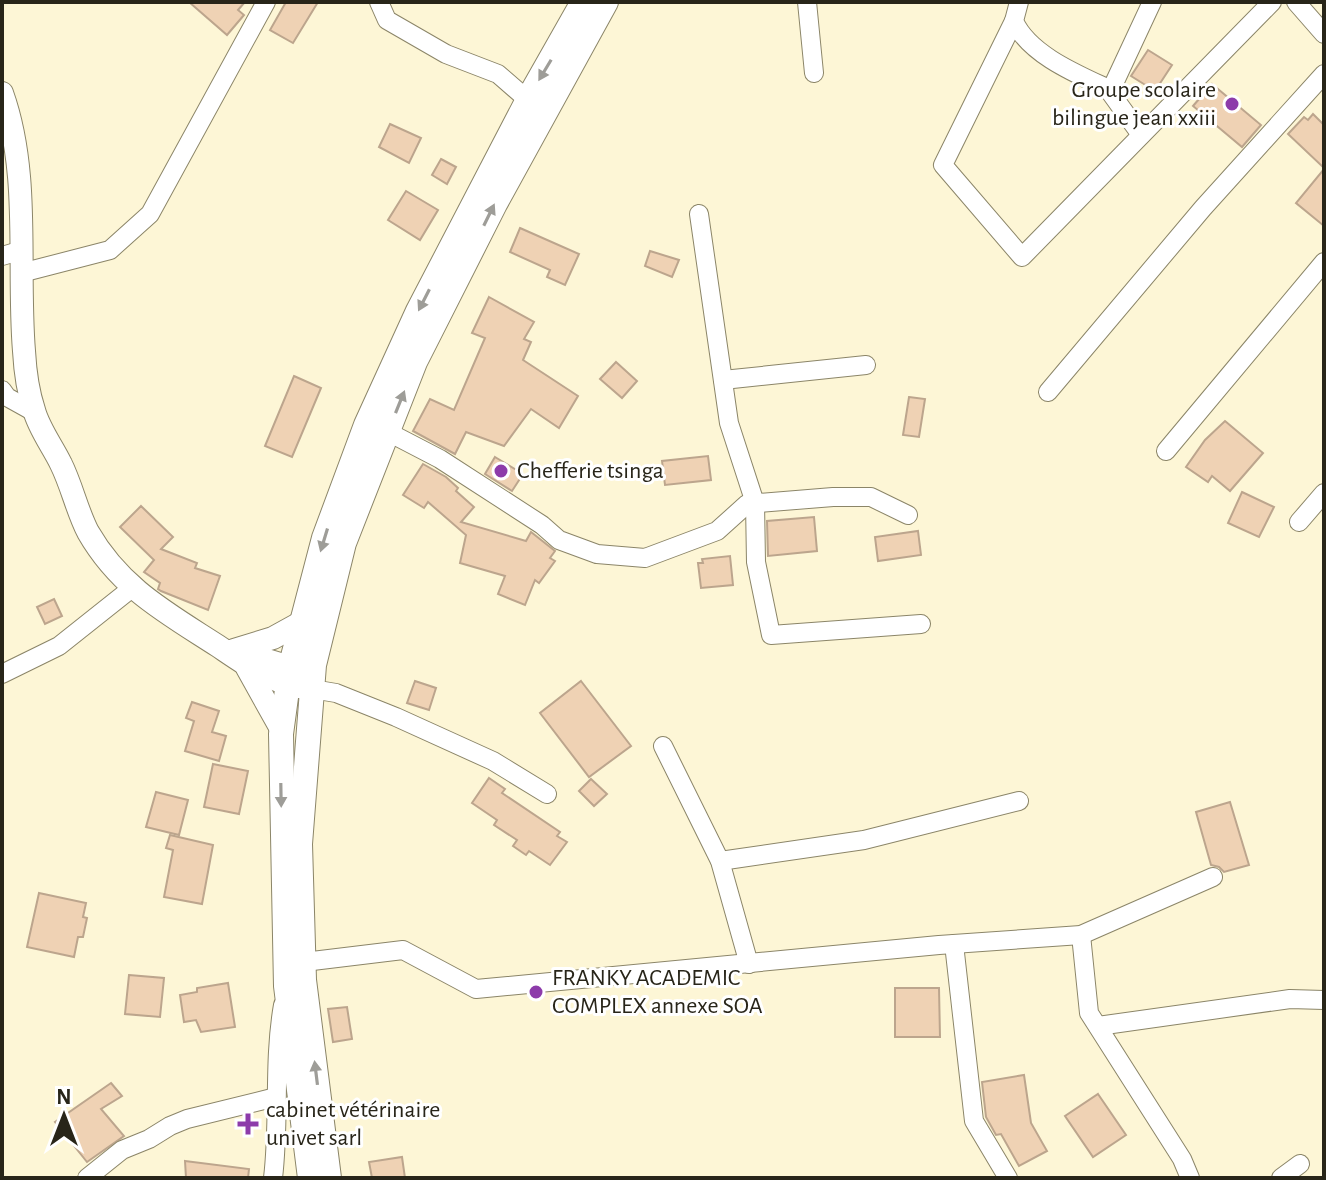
<svg xmlns="http://www.w3.org/2000/svg" width="1326" height="1180" font-family="'Alegreya Sans',sans-serif">
<rect width="100%" height="100%" fill="#fdf6d6"/>
<!-- building -->
<g fill="#efd2b4" stroke="#bca58d" stroke-width="2">
<polygon points="189,2 245,2 238,10 244,15 227,35"/>
<polygon points="286,2 318,2 293,43 270,30"/>
<polygon points="1148,50 1172,65 1155,91 1131,76"/>
<polygon points="1212,84 1261,125 1242,147 1193,106"/>
<polygon points="1313,114 1324,125 1324,168 1288,134 1304,117 1308,120"/>
<polygon points="390,124 421,138 409,163 379,147"/>
<polygon points="441,159 456,167 447,184 432,175"/>
<polygon points="1324,169 1324,226 1296,203"/>
<polygon points="406,191 438,210 420,240 388,220"/>
<polygon points="520,228 579,254 565,285 547,277 550,270 510,252"/>
<polygon points="650,251 679,260 672,277 645,266"/>
<polygon points="489,297 534,322 524,339 531,342 523,360 578,396 559,428 531,409 504,446 466,432 455,454 413,431 430,399 454,410 485,338 472,333"/>
<polygon points="616,362 637,381 622,398 600,379"/>
<polygon points="294,376 321,388 292,457 265,446"/>
<polygon points="909,397 925,399 919,437 903,435"/>
<polygon points="1225,421 1263,453 1230,491 1212,476 1208,482 1186,467 1205,440"/>
<polygon points="708,456 711,480 665,485 662,461"/>
<polygon points="495,457 523,474 512,491 485,474"/>
<polygon points="423,464 446,477 458,488 456,491 474,507 461,522 526,541 531,532 555,551 550,558 555,561 539,583 535,580 525,605 498,594 505,576 460,563 466,535 428,502 424,508 403,495"/>
<polygon points="1242,492 1274,507 1259,537 1228,523"/>
<polygon points="141,506 173,537 161,549 197,563 195,568 220,576 208,610 161,591 158,589 160,583 144,572 154,560 120,527"/>
<polygon points="814,517 817,551 768,556 767,521"/>
<polygon points="918,531 921,555 878,561 875,537"/>
<polygon points="730,556 733,585 701,588 698,563 703,563 702,559"/>
<polygon points="54,599 62,616 45,624 37,607"/>
<polygon points="415,681 436,688 429,710 407,703"/>
<polygon points="581,681 631,746 589,777 540,713"/>
<polygon points="192,702 219,711 212,732 226,736 219,761 185,751 194,721 186,718"/>
<polygon points="213,764 248,771 239,814 204,807"/>
<polygon points="489,778 505,789 502,793 560,832 557,836 567,842 550,865 529,851 526,855 513,846 517,840 494,825 497,820 472,803"/>
<polygon points="591,779 607,794 594,806 579,791"/>
<polygon points="156,792 188,800 179,835 146,827"/>
<polygon points="1230,802 1249,865 1224,872 1219,867 1211,865 1196,812"/>
<polygon points="170,835 213,845 202,904 164,897 173,850 166,848"/>
<polygon points="39,893 86,903 83,917 87,918 83,937 78,937 74,957 27,947"/>
<polygon points="129,975 164,978 160,1017 125,1014"/>
<polygon points="228,983 235,1027 201,1032 196,1020 184,1022 180,995 197,992 197,988"/>
<polygon points="895,988 939,988 940,1037 895,1037"/>
<polygon points="347,1007 352,1039 333,1042 328,1009"/>
<polygon points="1024,1075 1031,1123 1047,1151 1019,1166 1001,1134 996,1135 986,1117 982,1082"/>
<polygon points="111,1083 122,1096 101,1109 124,1136 87,1162 55,1122"/>
<polygon points="1098,1094 1126,1135 1093,1157 1065,1116"/>
<polygon points="402,1157 405,1178 372,1178 369,1162"/>
<polygon points="185,1161 249,1169 248,1178 186,1178"/>
</g>
<g fill="none" stroke-linecap="round" stroke-linejoin="round">
<!-- minor casing -->
<g stroke="#8b8568" stroke-width="20">
<g id="minor">
<polyline points="379,2 387,20 446,54 498,74 528,100"/>
<polyline points="807,2 814,73"/>
<path d="M1019,2L1014,21C1029,55 1079,75 1111,90"/>
<polyline points="1296,2 1324,34"/>
<polyline points="1014,21 943,165 1022,257 1272,2"/>
<polyline points="1141,135 1110,92 1152,2"/>
<polyline points="699,214 729,423 755,503 756,562 771,635 921,624"/>
<polyline points="2,256 19,251"/>
<polyline points="21,273 110,250 150,214 266,2"/>
<polyline points="723,380 866,365"/>
<polyline points="2,390 7,397 34,412"/>
<polyline points="1048,392 1203,208 1324,74"/>
<polyline points="388,432 440,459 542,525 559,540 597,554 645,558 717,531 747,504 833,497 871,497 908,515"/>
<polyline points="1166,451 1324,262"/>
<polyline points="1299,522 1324,493"/>
<polyline points="2,674 59,646 132,588"/>
<polyline points="312,689 336,693 396,717 493,761 547,794"/>
<polyline points="663,746 720,861 749,964"/>
<polyline points="720,861 864,840 1019,801"/>
<polyline points="1081,935 1089,1013 1182,1159 1190,1178"/>
<polyline points="954,944 974,1121 1008,1178"/>
<polyline points="304,962 403,950 476,989 939,945 1081,935 1213,877"/>
<polyline points="1098,1026 1290,999 1324,1000"/>
<polyline points="87,1178 122,1150 149,1139 170,1126 187,1119 276,1097"/>
<path d="M273,1178C280,1120 273,1062 283,1005"/>
<polyline points="1281,1178 1300,1164"/>
</g>
</g>
<!-- tertiary casing -->
<g stroke="#8b8568" stroke-width="24">
<g id="tertiary">
<path d="M2,93C31,174 17,266 24,351C25,369 28,392 34,410C39,429 53,447 61,464C72,486 77,511 88,532C120,588 167,613 218,646C249,667 266,680 304,688"/>
<polyline points="234,650 273,638 302,622"/>
<polyline points="240,652 307,672"/>
<polyline points="247,668 281,729"/>
</g>
</g>
<!-- secondary casing -->
<g stroke="#8b8568" stroke-width="26">
<g id="secondary">
<polyline points="310,1178 286,986 281,734 290,668 324,538 366,425 418,311 532,92 583,2"/>
<polyline points="329,1178 304,980 300,844 314,665 344,543 415,362 495,204 606,2"/>
</g>
</g>
<!-- minor -->
<use href="#minor" stroke="#fff" stroke-width="18"/>
<!-- tertiary -->
<use href="#tertiary" stroke="#fff" stroke-width="22"/>
<!-- secondary -->
<use href="#secondary" stroke="#fff" stroke-width="24"/>
</g>
<!-- one-way arrows -->
<defs><path id="oneway-solid" d="M-6-.8H1V-3.2L6.5 0L1 3.2V.8H-6Z" transform="scale(2)"/></defs>
<g fill="#9e9d98">
<use href="#oneway-solid" transform="translate(545 70) rotate(121)"/>
<use href="#oneway-solid" transform="translate(489 215) rotate(-64)"/>
<use href="#oneway-solid" transform="translate(424 300) rotate(117)"/>
<use href="#oneway-solid" transform="translate(400 402) rotate(-68)"/>
<use href="#oneway-solid" transform="translate(324 540) rotate(107)"/>
<use href="#oneway-solid" transform="translate(281 795) rotate(89)"/>
<use href="#oneway-solid" transform="translate(316 1073) rotate(-97)"/>
</g>
<!-- markers -->
<g fill="#8d3baa" stroke="#fff" stroke-width="3">
<circle cx="1232" cy="104" r="8"/>
<circle cx="501" cy="471" r="8"/>
<circle cx="536" cy="992" r="8"/>
<path d="M244 1112h8v8h8v8h-8v8h-8v-8h-8v-8h8z"/>
</g>
<g text-anchor="middle" dominant-baseline="central" stroke-width="6" stroke-linejoin="round" paint-order="stroke">
<!-- poi labels -->
<g font-size="24" fill="#282519" stroke="#fff" text-anchor="start">
<text x="1216" y="90" text-anchor="end">Groupe scolaire<tspan x="1216" dy="28">bilingue jean xxiii</tspan></text>
<text x="517" y="471">Chefferie tsinga</text>
<text x="552" y="978">FRANKY ACADEMIC<tspan x="552" dy="28">COMPLEX annexe SOA</tspan></text>
<text x="266" y="1110">cabinet vétérinaire<tspan x="266" dy="28">univet sarl</tspan></text>
</g>
</g>
<!-- border -->
<rect width="1326" height="1180" fill="none" stroke="#282519" stroke-width="8"/>
<!-- north arrow -->
<g transform="translate(64 1116)" stroke="#ffffff" stroke-width="6" paint-order="stroke">
<path d="M0-6L14 30L0 20L-14 30Z" fill="#282519"/>
<text y="-12" font-size="22" font-weight="bold" text-anchor="middle" fill="#282519">N</text>
</g>
</svg>
